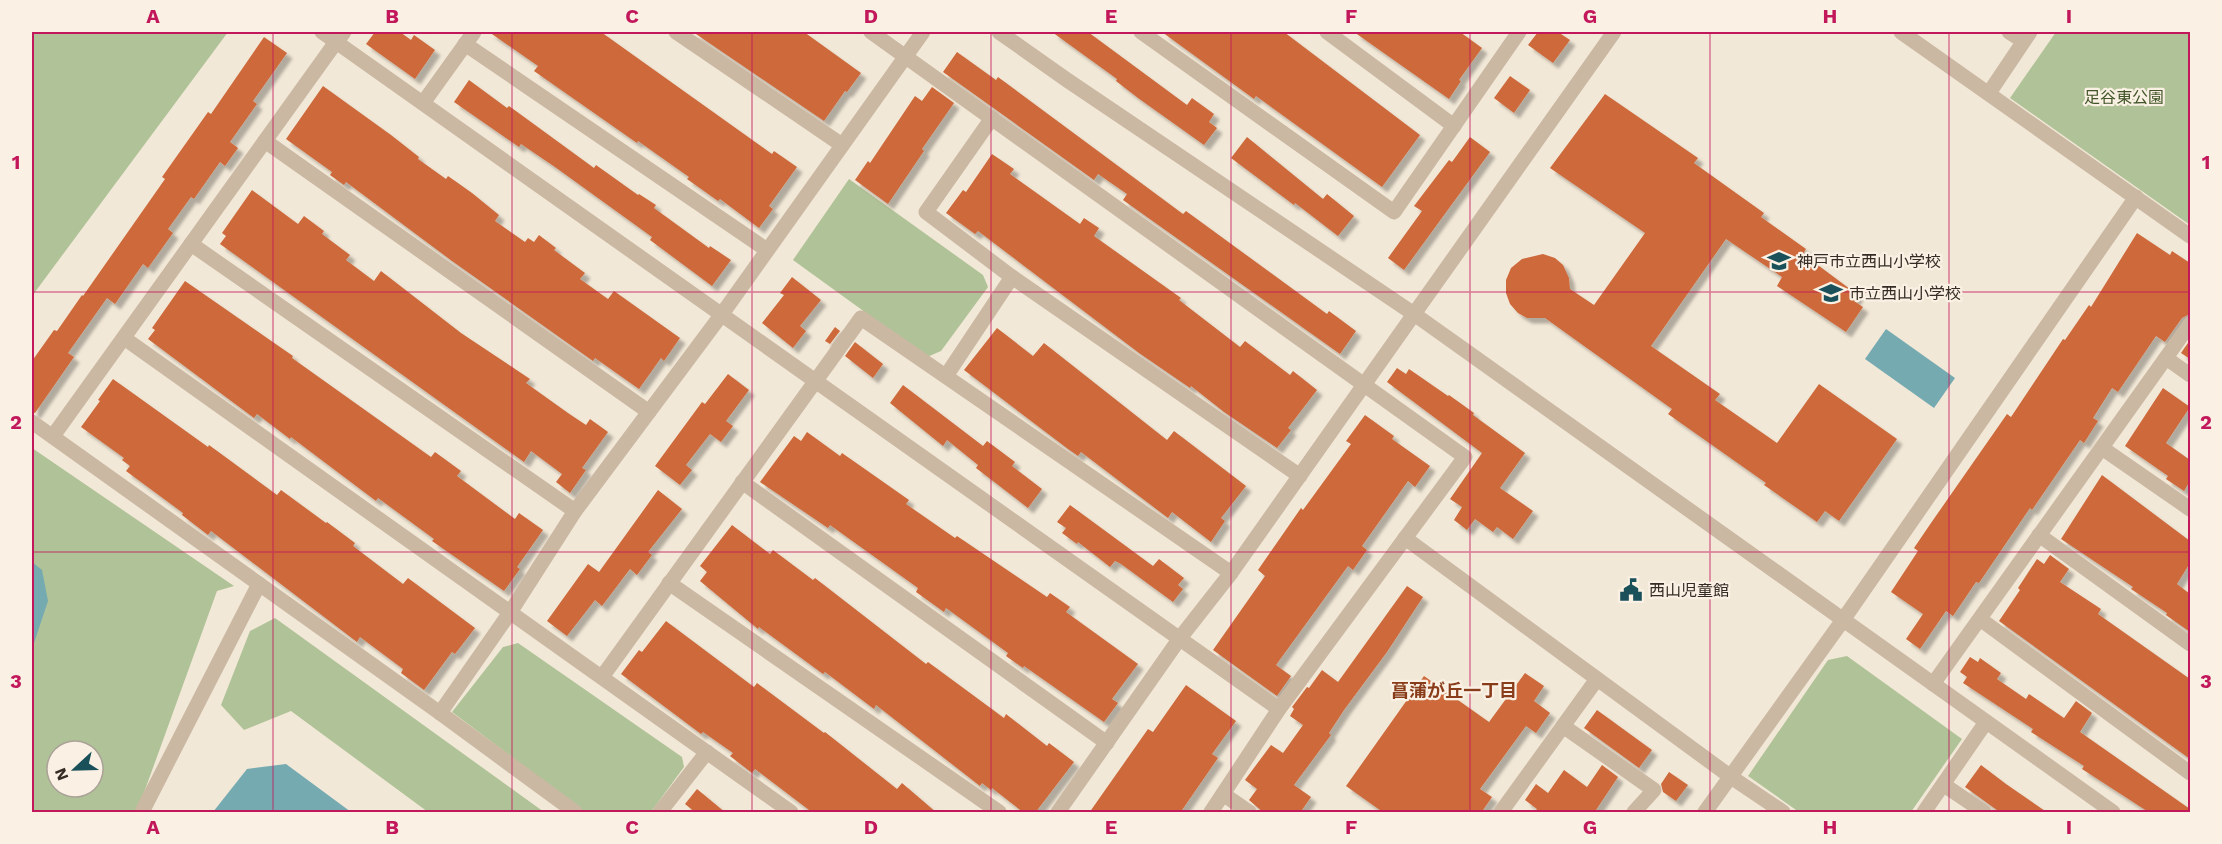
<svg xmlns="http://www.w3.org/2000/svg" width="2222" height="844" font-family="'Work Sans','Noto Sans JP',sans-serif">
<defs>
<filter id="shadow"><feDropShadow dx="5.5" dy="5.5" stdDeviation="1.5" flood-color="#0004"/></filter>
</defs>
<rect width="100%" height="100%" fill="#f2e8d7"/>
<!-- green -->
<g fill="#b0c297" fill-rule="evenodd">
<polygon points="32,32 228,32 32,296"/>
<polygon points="2056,32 2190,32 2190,225 2010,98"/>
<polygon points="849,179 983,275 988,287 941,351 927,357 793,260"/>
<path d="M32,448L234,586L217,591L137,812H32ZM57,751H93V787H57Z"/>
<polygon points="275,618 544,812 428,812 291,711 244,730 221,705 250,631"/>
<polygon points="518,643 682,757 684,767 651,812 585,812 452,712 503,647"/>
<polygon points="1847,656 1962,739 1911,812 1799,812 1748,776 1828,660"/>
</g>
<!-- water -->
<g fill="#75aab1">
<polygon points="1886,329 1955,378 1934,408 1865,359"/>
<polygon points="32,562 42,570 48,601 32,649"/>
<polygon points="286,764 351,812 213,812 247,769"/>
</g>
<!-- building -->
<g fill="#cd693b" filter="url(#shadow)">
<polygon points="375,32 400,32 411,40 414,35 435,50 415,79 366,44"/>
<polygon points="489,32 601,32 772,154 774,151 797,167 769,206 773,209 759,228 720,199 718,201 687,179 689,177 638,141 637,143 534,71 538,66"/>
<polygon points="693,32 804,32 861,73 847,92 845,91 824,121"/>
<polygon points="1052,32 1088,32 1187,105 1192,98 1214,114 1209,122 1217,128 1204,145 1138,98 1116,81 1117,79"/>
<polygon points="1162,32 1284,32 1420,135 1382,187 1256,96 1254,99"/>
<polygon points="1354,32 1460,32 1482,48 1459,80 1461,81 1449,99"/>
<polygon points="1538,32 1558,32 1570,40 1553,63 1528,45"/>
<polygon points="264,37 287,53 253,101 257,104 230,142 238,148 225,166 220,162 194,199 191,197 168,229 173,233 148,268 143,264 115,304 107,298 68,353 74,357 35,413 32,412 32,361 54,330 57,331 82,295 83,296 165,179 162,177 208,112 211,114"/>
<polygon points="957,52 996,80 998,77 1183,214 1186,211 1327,314 1329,311 1356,331 1340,354 1123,200 1127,194 1098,174 1094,180 943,72"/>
<polygon points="1510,76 1530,90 1514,113 1494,98"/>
<polygon points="469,80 507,108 509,106 594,168 596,165 638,195 639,194 656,205 654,208 709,248 710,246 731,260 712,286 650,240 652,237 555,167 521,144 519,147 454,102"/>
<polygon points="323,86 391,135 419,157 418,159 446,179 448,176 472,193 499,215 495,221 525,242 528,238 534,242 539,235 556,248 554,250 585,273 580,279 608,299 614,291 680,338 664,361 661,358 639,389 595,358 593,361 452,261 346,182 344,185 330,175 332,172 286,139"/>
<polygon points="932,87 954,103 922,149 924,151 888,204 855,180 868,161 870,163 915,96 922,101"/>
<polygon points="1605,94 1698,158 1694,163 1764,213 1761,217 1806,249 1803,254 1858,295 1854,301 1863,307 1846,332 1777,286 1782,277 1726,239 1651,346 1720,394 1715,400 1777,443 1819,384 1897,439 1839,521 1825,511 1817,522 1764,485 1766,483 1668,414 1672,409 1545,318 1527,318 1518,313 1510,304 1506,293 1506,280 1511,268 1522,259 1543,254 1555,258 1563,265 1569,278 1570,289 1594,305 1645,233 1550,168"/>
<polygon points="1247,137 1323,199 1327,194 1354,216 1338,236 1295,203 1294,205 1231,158"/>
<polygon points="1470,137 1490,152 1404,270 1388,258 1422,211 1414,206 1449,160 1452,162"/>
<polygon points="992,154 1014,169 1010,174 1080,224 1084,218 1099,228 1094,236 1181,298 1179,300 1240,347 1245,341 1290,375 1293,371 1317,390 1288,428 1291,430 1277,448 1224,412 1191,386 1190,388 1139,353 978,231 975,234 946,213 963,190 966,192"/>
<polygon points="252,190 298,224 304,216 324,231 322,234 350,255 346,260 374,281 381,271 461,333 530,379 526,383 568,413 586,425 590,419 608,432 582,468 586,470 570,493 556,482 562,474 531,451 524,462 220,244 226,236 222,233"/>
<polygon points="2137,233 2170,255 2172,251 2190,263 2190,314 2182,318 2165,342 2156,336 2118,392 2112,388 2093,418 2098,421 2084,443 2080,440 2032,510 2030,508 1979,583 1976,582 1953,616 1946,611 1920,649 1906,639 1923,614 1891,592 1918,551 1914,548 1931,523 2007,414 2011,417 2063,339 2065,340 2089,305 2091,307"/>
<polygon points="792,277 821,300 800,326 806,331 793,348 762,323 784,295 780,293"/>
<polygon points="185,281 267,338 293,356 292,358 431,457 435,452 461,471 457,476 515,519 519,513 543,530 517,567 520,569 504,591 432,541 434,539 378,498 376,501 291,437 290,439 257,414 254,418 148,339 155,330 152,328"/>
<polygon points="835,327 840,331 830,344 825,341"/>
<polygon points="997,328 1033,356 1044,343 1167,440 1174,431 1246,486 1221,518 1225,521 1211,542 1172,512 1168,518 1081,452 1078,456 1068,449 964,370"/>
<polygon points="2190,340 2190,359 2181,353"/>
<polygon points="855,342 883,364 873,378 845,356"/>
<polygon points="1397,368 1406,374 1409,369 1448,396 1449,395 1474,413 1473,415 1525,453 1500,488 1533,511 1513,539 1497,527 1493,532 1475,519 1467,530 1454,520 1462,507 1450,499 1482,453 1387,382"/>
<polygon points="728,374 749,390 726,421 733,426 721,442 710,434 686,465 692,470 680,485 655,466 702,402 705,404"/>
<polygon points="113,379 208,447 209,445 277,495 281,490 326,523 327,522 355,543 353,546 403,584 408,578 475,628 455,654 452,652 424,690 401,673 403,669 360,637 357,642 211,531 208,535 182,515 183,513 126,471 130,466 122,460 124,458 81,427 100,401 98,400"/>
<polygon points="903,385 983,446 987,441 1015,462 1012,466 1042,489 1028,508 976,468 978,465 947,440 943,446 890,403"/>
<polygon points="2163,388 2190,407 2166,443 2190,460 2190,481 2184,491 2166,479 2168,476 2125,446"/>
<polygon points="1365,415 1394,436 1392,439 1430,466 1415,487 1408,481 1362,546 1367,550 1353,570 1348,566 1276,665 1291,676 1277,696 1213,650 1265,576 1258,570 1301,508 1303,510 1351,444 1346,441"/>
<polygon points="807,432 840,456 842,453 909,500 906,504 955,538 957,536 1047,597 1050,593 1070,607 1066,612 1138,664 1112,699 1118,703 1104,722 1024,666 1023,668 1006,656 1008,653 946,608 944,612 916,592 918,588 830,525 828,528 760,482 794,436 801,441"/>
<polygon points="2102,475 2190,541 2190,563 2177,584 2190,594 2190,632 2166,615 2167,613 2131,589 2133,587 2061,539"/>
<polygon points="658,490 682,509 648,552 652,555 637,575 630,569 602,606 595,600 567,636 547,621 588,564 599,572"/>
<polygon points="1070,505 1153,566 1159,559 1184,578 1178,585 1183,589 1173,602 1121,564 1115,561 1110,567 1078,542 1077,544 1062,533 1066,528 1057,522"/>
<polygon points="732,525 770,554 773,550 813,580 815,578 926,664 928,662 1004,718 1006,714 1047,746 1049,743 1074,762 1035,813 1024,813 992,788 991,790 982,783 980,786 876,705 874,709 825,672 823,674 759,627 758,629 700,581 707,572 700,566"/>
<polygon points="2050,555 2069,569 2060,582 2101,609 2098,614 2190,679 2190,759 1999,621 2020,590 2018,588 2037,559 2044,564"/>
<polygon points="1407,586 1423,597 1387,652 1344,710 1329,733 1331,735 1294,785 1311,797 1300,813 1264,813 1249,800 1257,789 1245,780 1271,745 1283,753 1303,725 1290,716 1294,709 1292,707 1307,687 1309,688 1322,670 1338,682"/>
<polygon points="666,621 754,687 757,683 824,733 825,732 897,789 902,783 937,813 813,813 755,769 752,773 730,756 733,753 703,732 701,734 621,674 639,650 642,652"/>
<polygon points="1970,657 1978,662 1980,658 2001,673 1997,679 2026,699 2029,694 2064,718 2076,701 2092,713 2080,732 2190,809 2190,813 2150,813 2082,769 2084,766 2031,732 2033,729 1963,683 1967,677 1960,672"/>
<polygon points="1525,673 1544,686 1534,701 1550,713 1536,733 1526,726 1480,789 1492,797 1481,813 1384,813 1346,786 1424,676 1489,722"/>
<polygon points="1186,685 1236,721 1212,754 1218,758 1180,813 1089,813 1148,729 1153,732"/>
<polygon points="1597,710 1652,750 1639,768 1584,728"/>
<polygon points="1602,765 1618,777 1594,813 1534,813 1537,809 1525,800 1536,784 1548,793 1564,770 1587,787"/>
<polygon points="1981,765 2006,784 2048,813 2001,813 1965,787"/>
<polygon points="1669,772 1688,785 1676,801 1663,792 1661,784"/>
<polygon points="697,789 726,813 696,813 685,804"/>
</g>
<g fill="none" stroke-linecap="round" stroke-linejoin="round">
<!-- minor -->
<g stroke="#cbb8a3" stroke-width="15">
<polyline points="322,32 1279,709"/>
<polyline points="676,32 842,145"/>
<polyline points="871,32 1465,457 1279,709 1211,812"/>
<polyline points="1141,32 1394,212 1519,32"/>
<polyline points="1327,32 1454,126"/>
<polyline points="1901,32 2190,236"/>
<polyline points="2009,32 2023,41"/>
<polyline points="465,44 767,250"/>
<polyline points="1989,93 2030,32"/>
<polyline points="423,103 474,32"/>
<polyline points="992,118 926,212 1012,277 1300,476"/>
<polyline points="265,141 649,412"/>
<polyline points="191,244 575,511"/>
<polyline points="124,338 791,812"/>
<polyline points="2166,358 2190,375"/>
<polyline points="946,376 1012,277"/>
<polyline points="32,422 440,713 575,812"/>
<polyline points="53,436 336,42"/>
<polyline points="2102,448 2190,509"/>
<polyline points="742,482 1107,743"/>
<polyline points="2039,535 2190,644"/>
<polyline points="1405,538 1731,777 1783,812"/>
<polyline points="669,583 999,812"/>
<polyline points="1980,619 2190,773"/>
<polyline points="602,677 861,318 1231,573"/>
<polyline points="1933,684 2190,324"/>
<polyline points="440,713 511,611 575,511 722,314 923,32"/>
<polyline points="1563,726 1654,790 1634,812"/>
<polyline points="1944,785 1984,812"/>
<polyline points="1223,794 1249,812"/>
<polyline points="142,812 259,584"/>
<polyline points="660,812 707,752"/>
<polyline points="1058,812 1180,638 1231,573 1414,314"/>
<polyline points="1501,812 1597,679"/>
<polyline points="1705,812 1843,620 2136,197"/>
<polyline points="1924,812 1986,722"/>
</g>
<!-- tertiary -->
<g stroke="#cbb8a3" stroke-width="15">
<polyline points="999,32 1067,80 1414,314 2113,812"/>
<polyline points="336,42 344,32"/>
<polyline points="1414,314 1614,32"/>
</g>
</g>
<!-- grid -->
<path fill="none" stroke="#c2185b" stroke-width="1.5" stroke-opacity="0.55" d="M273,32V812M512,32V812M752,32V812M991,32V812M1231,32V812M1470,32V812M1710,32V812M1949,32V812M32,292H2190M32,552H2190"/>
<!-- icons -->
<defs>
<g id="school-bare" transform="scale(1.8)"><path d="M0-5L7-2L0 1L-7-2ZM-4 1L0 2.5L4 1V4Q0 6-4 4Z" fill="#195059" stroke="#faf1e4" stroke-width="2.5" paint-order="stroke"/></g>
<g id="civic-bare" transform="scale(1.8)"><path d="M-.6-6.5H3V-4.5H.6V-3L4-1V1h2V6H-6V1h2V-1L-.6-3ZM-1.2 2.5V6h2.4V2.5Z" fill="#195059" stroke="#faf1e4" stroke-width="2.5" paint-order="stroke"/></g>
</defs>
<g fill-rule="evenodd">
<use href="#school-bare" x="1779" y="261"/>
<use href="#school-bare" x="1831" y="293"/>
<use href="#civic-bare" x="1631" y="590"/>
</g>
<g text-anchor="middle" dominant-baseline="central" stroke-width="4.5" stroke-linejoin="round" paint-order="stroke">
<!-- park labels -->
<g font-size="16" fill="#415528" stroke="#faf1e4">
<text x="2124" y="97">足谷東公園</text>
</g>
<!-- poi labels -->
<g font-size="16" fill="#352c25" stroke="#faf1e4" text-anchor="start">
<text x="1797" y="261">神戸市立西山小学校</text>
<text x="1849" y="293">市立西山小学校</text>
<text x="1649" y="590">西山児童館</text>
</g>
<!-- neighbourhood labels -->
<g font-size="18" font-weight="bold" fill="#893c1a" stroke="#faf1e4">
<text x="1454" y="690">菖蒲が丘一丁目</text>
</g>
</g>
<!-- border -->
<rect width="2222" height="844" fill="none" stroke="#faf1e4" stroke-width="66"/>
<!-- north arrow -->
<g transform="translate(75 769) rotate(248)"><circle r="28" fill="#faf1e4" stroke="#aba298" stroke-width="1.5"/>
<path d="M0-4.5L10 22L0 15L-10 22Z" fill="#195059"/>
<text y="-9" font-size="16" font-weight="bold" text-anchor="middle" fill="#352c25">N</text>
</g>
<rect x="33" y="33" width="2156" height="778" fill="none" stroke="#c2185b" stroke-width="2"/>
<g font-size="20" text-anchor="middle" font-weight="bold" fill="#c2185b">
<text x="153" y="23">A</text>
<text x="392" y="23">B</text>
<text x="632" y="23">C</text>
<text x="871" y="23">D</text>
<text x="1111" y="23">E</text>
<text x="1351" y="23">F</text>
<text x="1590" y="23">G</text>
<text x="1830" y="23">H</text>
<text x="2069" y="23">I</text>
<text x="16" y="169">1</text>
<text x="2206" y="169">1</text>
<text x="16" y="429">2</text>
<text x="2206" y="429">2</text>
<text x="16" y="688">3</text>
<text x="2206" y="688">3</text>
<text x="153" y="834">A</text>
<text x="392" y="834">B</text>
<text x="632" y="834">C</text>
<text x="871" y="834">D</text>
<text x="1111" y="834">E</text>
<text x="1351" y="834">F</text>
<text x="1590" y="834">G</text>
<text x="1830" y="834">H</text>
<text x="2069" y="834">I</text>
</g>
</svg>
